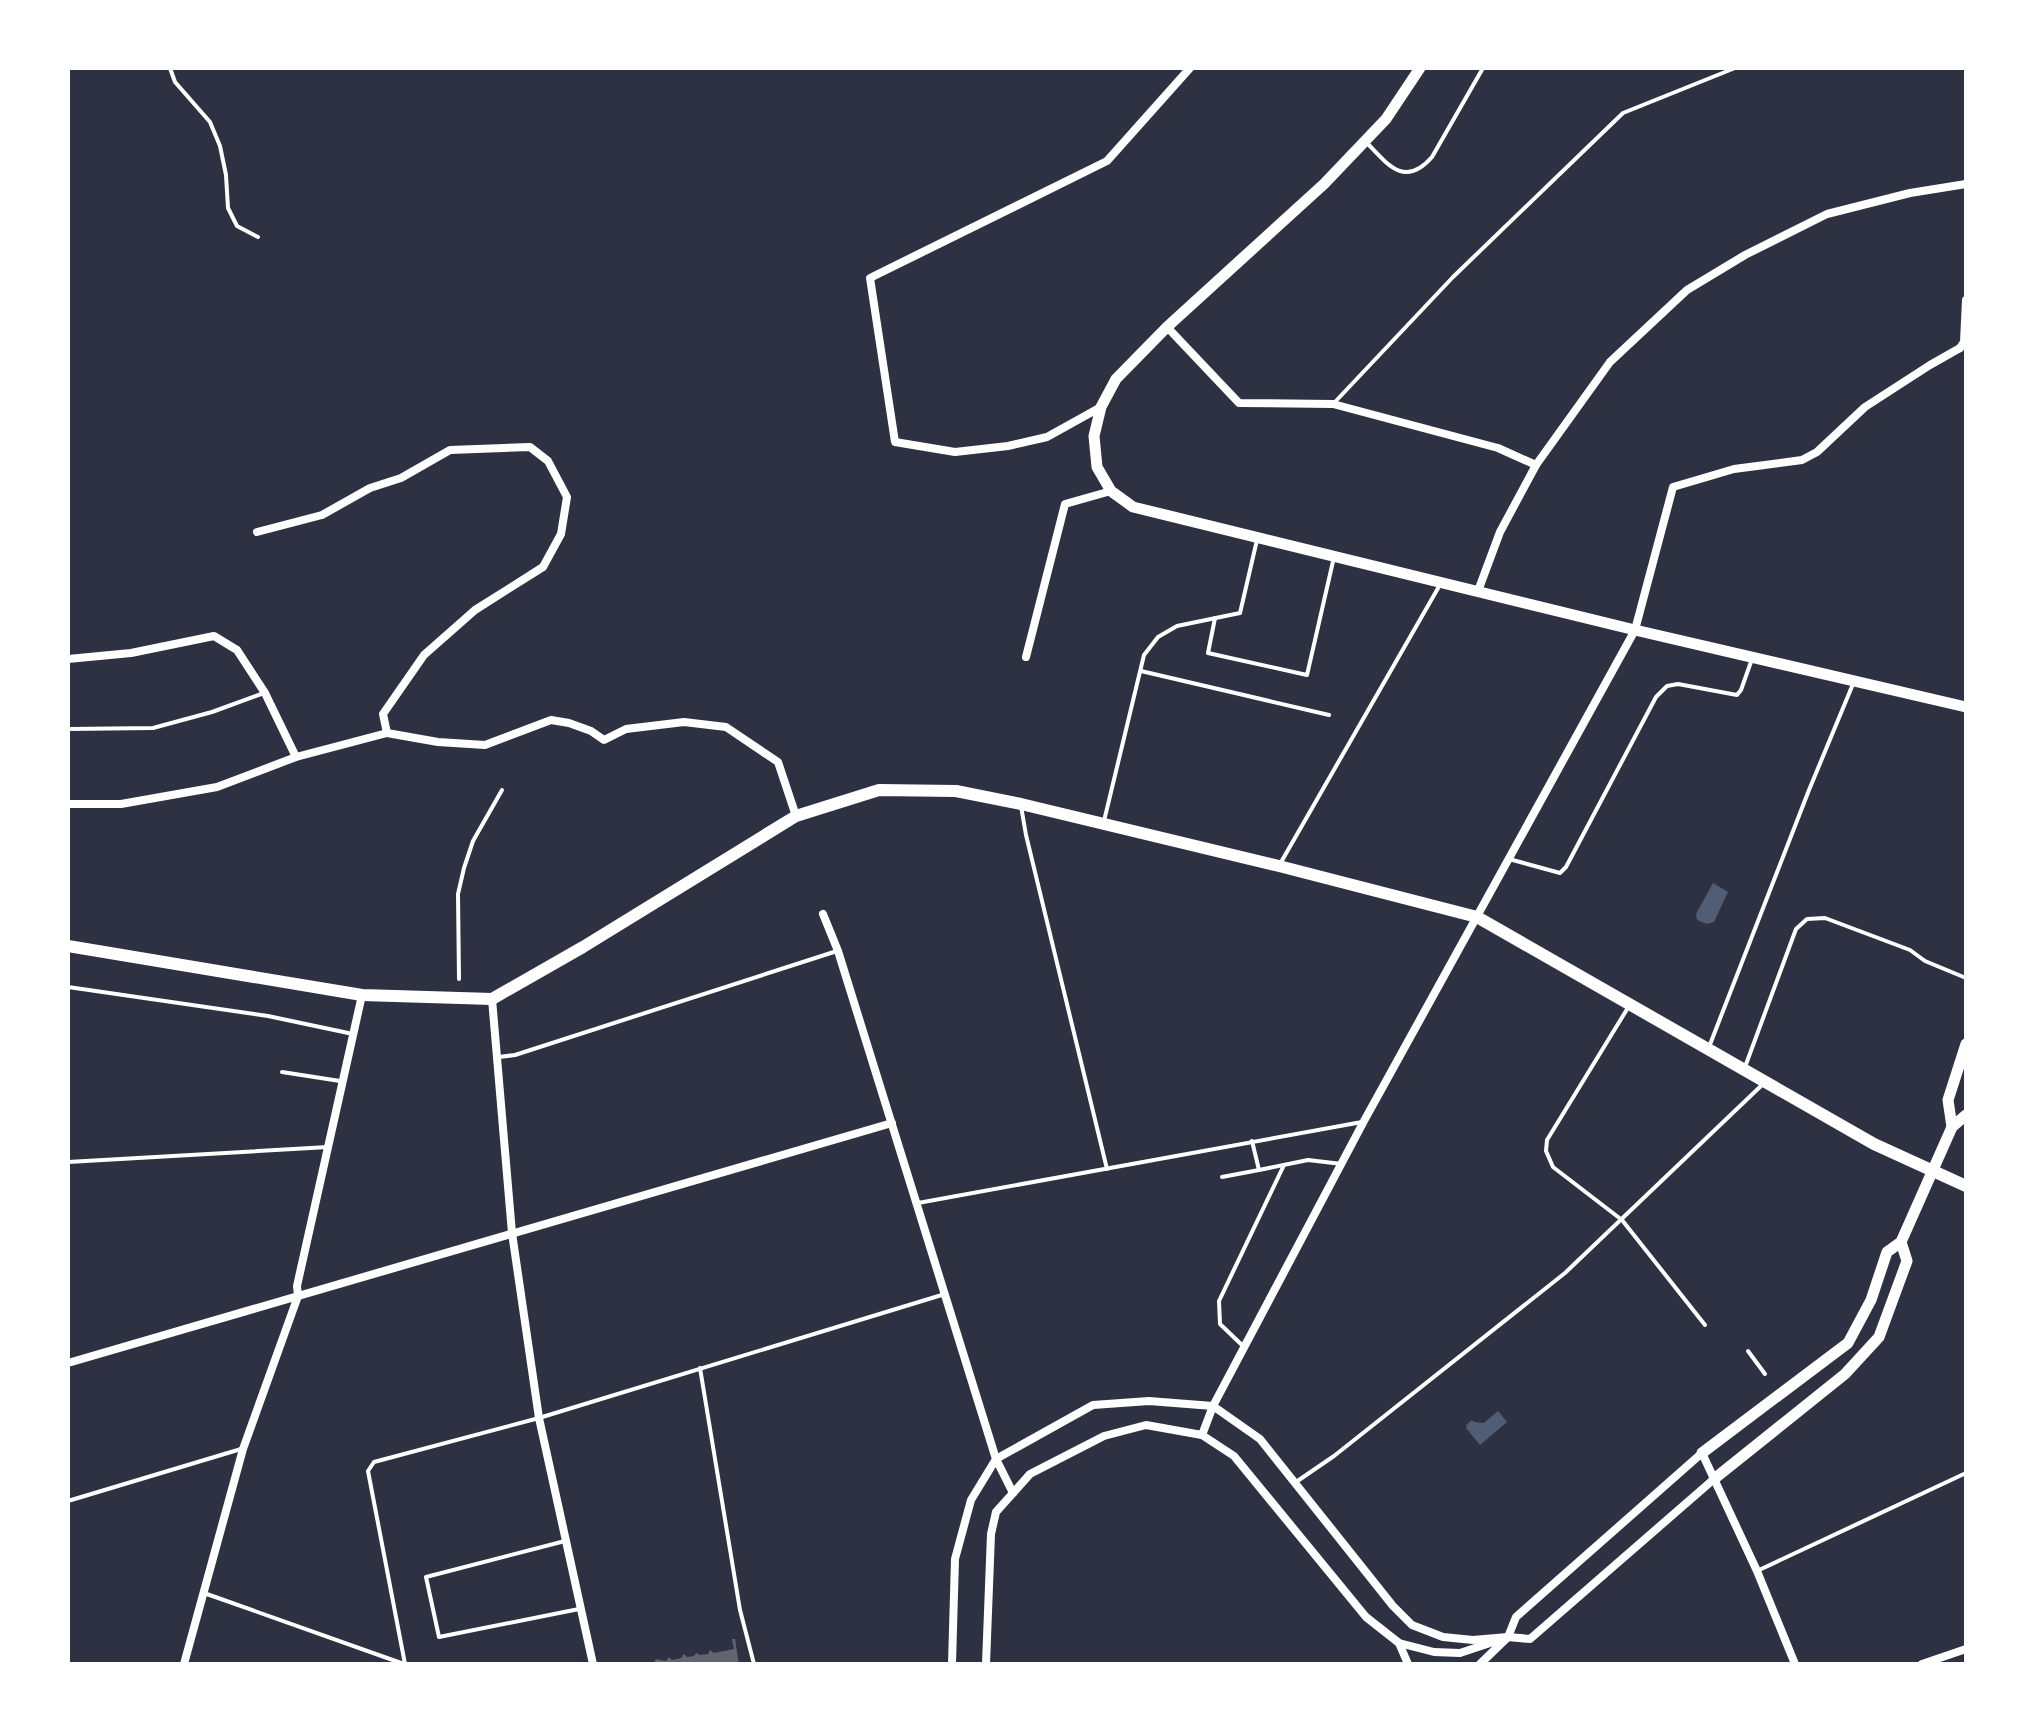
<svg xmlns="http://www.w3.org/2000/svg" width="2034" height="1732" font-family="Georgia,serif">
<rect width="100%" height="100%" fill="#2d3142"/>
<!-- water -->
<g fill="#4f5d75">
<polygon points="1713,883 1728,892 1714,922 1707,924 1697,920 1696,914"/>
<polygon points="1498,1411 1507,1422 1480,1445 1466,1428 1467,1426 1466,1425 1472,1420 1474,1422 1484,1423"/>
</g>
<!-- building -->
<polygon fill="#626471" points="732,1639 735,1639 739,1664 653,1664 656,1659 666,1661 669,1657 672,1660 681,1658 684,1654 687,1657 694,1656 696,1653 700,1655 708,1654 710,1650 714,1653 734,1649"/>
<g fill="none" stroke-linecap="round" stroke-linejoin="round">
<!-- path -->
<g stroke="#fff" stroke-width="4">
<polyline points="459,979 458,894 464,868 473,841 502,790"/>
<polyline points="1748,1351 1765,1374"/>
</g>
<!-- service -->
<g stroke="#fff" stroke-width="4">
<polyline points="170,68 175,82 210,122 220,146 226,175 228,208 237,226 258,237"/>
<path d="M1367,143C1388,165 1405,188 1432,157L1483,68"/>
<polyline points="1334,403 1453,277 1623,113 1735,68"/>
<polyline points="1215,618 1208,653 1307,675 1334,557"/>
<polyline points="1141,671 1329,715"/>
<polyline points="68,729 153,728 212,712 264,693"/>
<polyline points="1021,806 1026,835 1107,1169"/>
<polyline points="1104,821 1144,655 1158,637 1177,626 1240,613 1257,540"/>
<polyline points="1509,859 1560,873 1566,867 1656,697 1667,686 1678,684 1737,695 1741,690 1752,659"/>
<polyline points="1280,864 1441,583"/>
<polyline points="68,987 268,1016 353,1034"/>
<polyline points="1629,1006 1547,1140 1546,1151 1553,1167 1622,1220 1705,1325"/>
<polyline points="1709,1047 1809,790 1853,684"/>
<polyline points="499,1057 515,1055 837,951"/>
<polyline points="1745,1067 1796,929 1807,919 1825,918 1910,950 1925,961 1966,978"/>
<polyline points="282,1072 340,1081"/>
<polyline points="1252,1141 1259,1170 1308,1160 1342,1164"/>
<polyline points="68,1162 328,1147"/>
<polyline points="1222,1177 1259,1170"/>
<polyline points="918,1203 1362,1122"/>
<polyline points="1243,1346 1220,1324 1219,1301 1284,1165"/>
<polyline points="700,1368 740,1610 754,1664"/>
<polyline points="1296,1482 1334,1456 1565,1273 1762,1085"/>
<polyline points="68,1501 241,1449"/>
<polyline points="565,1541 426,1577 439,1637 579,1609"/>
<polyline points="1757,1571 1966,1473"/>
<polyline points="204,1593 404,1664"/>
<polyline points="405,1664 368,1471 374,1462 539,1418 945,1294"/>
</g>
<!-- minor -->
<g stroke="#fff" stroke-width="8">
<polyline points="1167,327 1239,403 1333,404 1498,448 1536,465"/>
<polyline points="1960,348 1964,342 1966,300"/>
<polyline points="1101,407 1047,437 1008,446 955,452 895,442 870,278 1107,161 1190,68"/>
<polyline points="257,532 322,515 370,488 401,478 450,450 530,447 548,461 567,497 561,534 543,567 475,610 424,655 383,714 387,733 438,742 485,745 551,720 569,723 591,731 604,740 626,729 684,722 726,727 778,762 796,816"/>
<polyline points="1478,591 1500,532 1536,465 1610,362 1687,290 1745,255 1827,214 1910,193 1966,184"/>
<polyline points="1026,657 1065,504 1111,491"/>
<polyline points="68,659 131,653 214,636 237,650 265,693 296,757 217,787 121,804 68,804"/>
<polyline points="296,757 387,733"/>
<polyline points="823,914 838,951 996,1459 1013,1493"/>
<polyline points="492,999 512,1233 539,1418 593,1664"/>
<polyline points="68,1363 892,1123"/>
<polyline points="1202,1435 1213,1406 1364,1121 1635,630 1673,487 1734,469 1802,460 1817,452 1865,407 1930,365 1960,348"/>
<polyline points="1399,1643 1408,1664"/>
<polyline points="184,1664 243,1449 298,1296 297,1286 362,995"/>
<polyline points="952,1664 955,1559 971,1500 996,1459 1093,1405 1149,1401 1213,1406 1260,1439 1393,1606 1412,1625 1443,1637 1473,1640 1508,1637 1530,1639 1714,1479"/>
<polyline points="986,1664 991,1534 996,1512 1030,1474 1104,1436 1146,1425 1202,1435 1234,1456 1366,1617 1399,1643 1434,1652 1460,1653 1496,1641"/>
<polyline points="1480,1664 1508,1637 1516,1617 1702,1453 1757,1571 1795,1664"/>
<polyline points="1922,1664 1966,1649"/>
</g>
<!-- tertiary -->
<g stroke="#fff" stroke-width="11">
<polyline points="1420,68 1386,119 1324,184 1167,327 1116,379 1101,407 1094,436 1097,467 1111,491 1133,507 1635,630 1966,707"/>
<polyline points="1952,1127 1948,1100 1966,1044"/>
<polyline points="1702,1453 1848,1343 1871,1300 1887,1252 1901,1242 1952,1127 1966,1115"/>
<polyline points="1714,1479 1845,1374 1879,1337 1907,1261 1901,1242"/>
</g>
<!-- secondary -->
<polyline stroke="#fff" stroke-width="12" points="68,946 362,995 492,999 583,947 796,816 879,790 956,791 1021,804 1279,866 1477,917 1874,1144 1966,1186"/>
</g>
<!-- border -->
<rect width="2034" height="1732" fill="none" stroke="#ffffff" stroke-width="140"/>
</svg>
